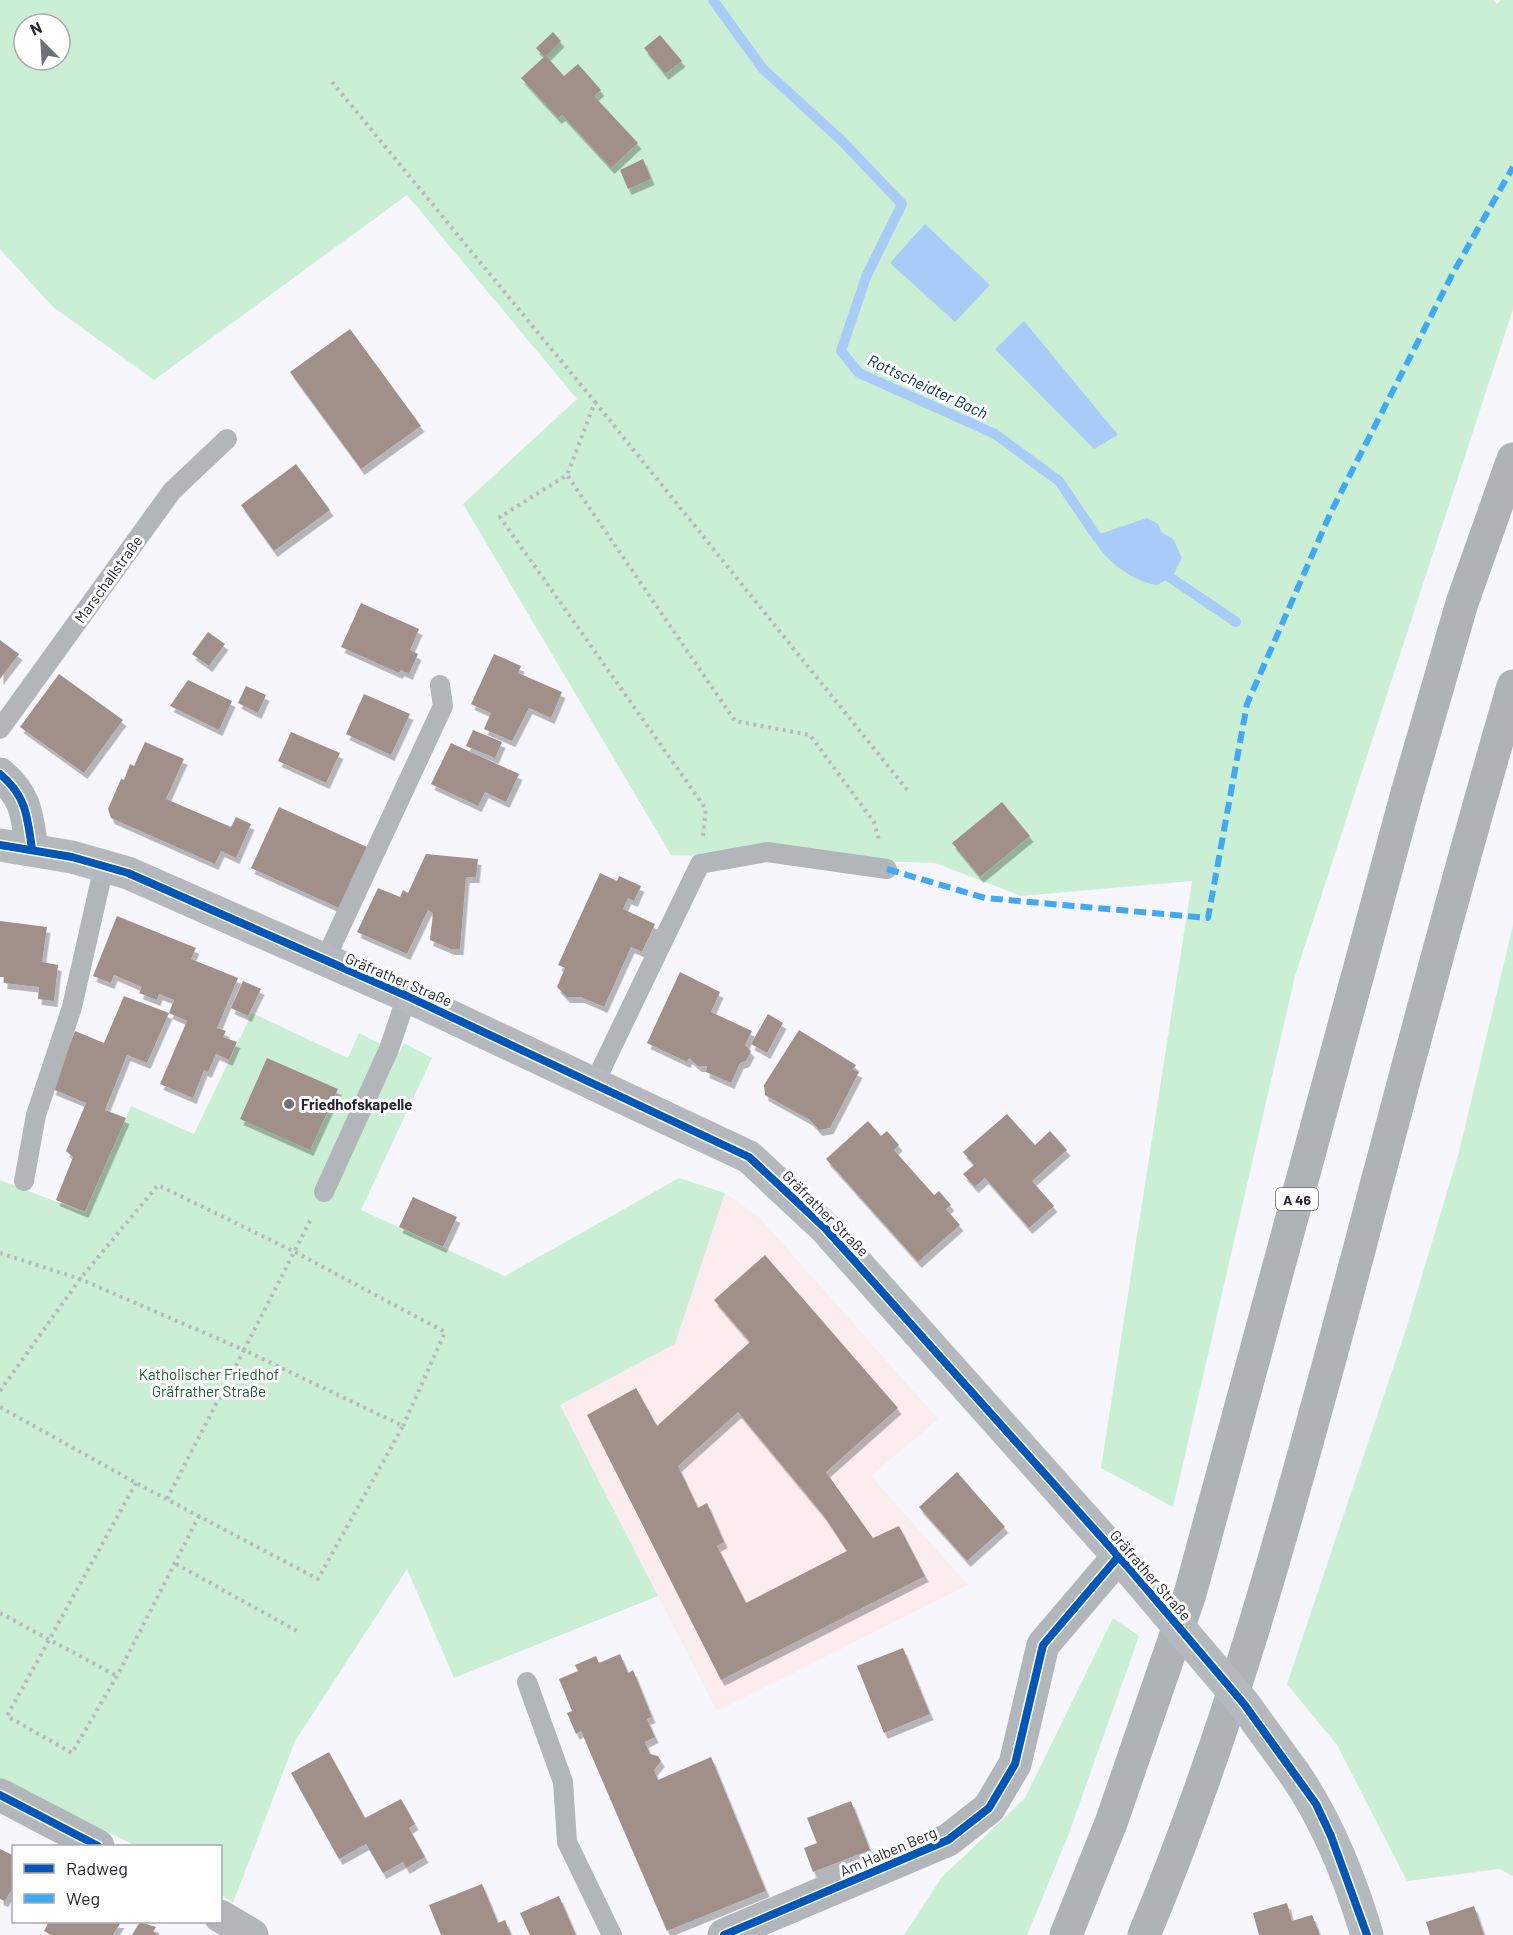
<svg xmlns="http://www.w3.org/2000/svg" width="1513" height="1935" font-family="Barlow,sans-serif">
<defs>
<filter id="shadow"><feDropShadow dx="3.5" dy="6" stdDeviation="0" flood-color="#0004"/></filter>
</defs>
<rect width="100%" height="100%" fill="#f6f6fc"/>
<!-- commercial -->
<polygon fill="#fbecee" points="725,1193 759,1217 938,1419 871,1476 968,1585 717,1711 560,1405 675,1344"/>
<!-- green -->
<g fill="#cbefd4" fill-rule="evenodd">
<path d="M0,0H1494L1497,4L1501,0H1513V309L1295,976L1173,1507L1101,1468L1192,881L1021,896L935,863L671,855L463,504L577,399L407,195L154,380L53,307L0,249ZM24,24H60V60H24Z"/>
<polygon points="1513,925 1513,1876 1499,1869 1407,1881 1337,1745 1287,1684 1406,1329 1459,1152"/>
<polygon points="252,1013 348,1058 359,1033 399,1053 404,1043 432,1058 361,1210 505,1276 679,1178 725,1193 675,1344 560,1405 658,1596 454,1678 407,1569 295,1741 233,1903 221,1895 220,1846 136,1846 0,1779 0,1180 85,1213 131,1106 194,1134"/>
<polygon points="1113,1618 1139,1636 1068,1836 1027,1935 904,1935 942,1877 1025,1798"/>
</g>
<!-- water -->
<g fill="#a9cbf7">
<polygon points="925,224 990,285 955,322 890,263"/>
<polygon points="1024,321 1118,435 1094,449 995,349"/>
<path d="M1147,518L1158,524L1161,532L1173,539L1182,558L1172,577L1157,585C1134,582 1107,562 1096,543L1100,534Z"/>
</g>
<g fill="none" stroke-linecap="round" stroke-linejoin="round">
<!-- stream -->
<g stroke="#a9cbf7" stroke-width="10">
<polyline points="713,0 763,69 842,141 902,204 866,277 841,351 859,373 995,434 1059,481 1097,537 1108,543"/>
<polyline points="1159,570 1236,622"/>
</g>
</g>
<!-- building -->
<g fill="#a09089" fill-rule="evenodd" filter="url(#shadow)">
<polygon points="553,32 561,41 546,56 564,76 578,64 601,90 594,96 638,143 611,168 562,115 558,118 521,78 544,57 536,48"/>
<polygon points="660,35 682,61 665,74 644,48"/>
<polygon points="643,159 651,179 628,189 620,170"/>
<polygon points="350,329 421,426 361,469 290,372"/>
<polygon points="296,464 330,510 274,551 241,505"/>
<polygon points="361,603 419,629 410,650 418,654 409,674 401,670 399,673 341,647"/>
<polygon points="208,632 225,644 209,666 192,654"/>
<polygon points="0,640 19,654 0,679"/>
<polygon points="494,654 521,666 518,673 562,692 551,718 529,708 512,741 484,729 491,713 471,704"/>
<polygon points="59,674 123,720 84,773 20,727"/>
<polygon points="188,680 232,701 219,730 170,706"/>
<polygon points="246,686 266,695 258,713 238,703"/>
<polygon points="364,694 410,714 391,755 346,734"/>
<polygon points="473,730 502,742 495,758 466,746"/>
<polygon points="291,732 340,753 326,783 278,761"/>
<polygon points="145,742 184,759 166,799 231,827 236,817 251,824 236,858 221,851 215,864 111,818 108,809 121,779 124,780 130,764 134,766"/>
<polygon points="451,743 519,774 506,802 485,792 478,806 431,784"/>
<polygon points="1002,802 1030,836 980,877 952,843"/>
<polygon points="279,807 369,848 341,909 251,868"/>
<polygon points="426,854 478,859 476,877 466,877 460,949 451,949 430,940 433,913 428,910 407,954 357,932 378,888 400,897 403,890 408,893"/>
<polygon points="600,873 617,881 619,876 641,886 634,901 628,898 623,909 655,924 642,952 631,947 604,1007 581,997 567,997 557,987 565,968 558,965"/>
<polygon points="117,916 196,948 191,959 238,978 217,1028 226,1031 223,1037 237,1042 229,1060 216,1054 208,1072 204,1070 193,1098 160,1084 187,1021 169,1013 147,1063 127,1055 105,1110 126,1118 85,1212 56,1200 73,1157 66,1151 86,1103 52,1089 75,1031 104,1043 124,996 169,1013 174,1000 159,994 157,1000 139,993 142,987 114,975 111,983 93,976"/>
<polygon points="0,921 47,927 42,962 58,965 54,1001 38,999 39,987 4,983 4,977 0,977"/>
<polygon points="680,972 720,992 711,1012 752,1031 745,1045 751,1051 746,1061 740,1063 731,1083 706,1072 707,1066 698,1066 689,1058 687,1062 647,1043"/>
<polygon points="243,981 261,989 248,1016 231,1008"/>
<polygon points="768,1014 783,1023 767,1053 751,1044"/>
<polygon points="799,1030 856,1065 853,1069 859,1072 830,1128 819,1130 810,1120 765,1095 764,1085"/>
<polygon points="267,1058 338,1089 310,1150 240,1119"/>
<polygon points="1007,1114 1035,1145 1050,1131 1067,1150 1032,1181 1054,1206 1029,1228 985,1178 975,1187 963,1174 974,1165 963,1152"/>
<polygon points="868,1121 881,1136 887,1131 899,1145 894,1150 934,1195 939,1191 951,1205 946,1209 960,1225 918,1262 826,1159"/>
<polygon points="413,1197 457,1217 443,1247 399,1227"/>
<path d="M765,1255L898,1408L826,1472L873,1538L899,1526L925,1576L721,1680L587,1415L636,1388L657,1426L750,1342L714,1300ZM738,1412L824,1516L847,1551L746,1603L717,1546L724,1542L707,1503L698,1508L678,1466Z"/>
<polygon points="957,1472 1005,1527 967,1561 919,1507"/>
<polygon points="903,1648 930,1714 884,1733 857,1666"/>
<polygon points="620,1654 628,1673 633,1670 652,1717 647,1719 655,1737 645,1742 650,1754 658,1756 661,1761 654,1770 658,1780 711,1757 766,1891 667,1931 581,1731 576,1734 567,1713 572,1711 559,1679 578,1671 575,1665 596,1656 599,1663"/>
<polygon points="329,1752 365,1818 401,1799 415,1824 409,1828 425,1857 406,1868 403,1862 383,1873 366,1844 339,1859 291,1773"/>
<polygon points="851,1801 870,1850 813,1872 804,1848 817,1843 807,1818"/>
<polygon points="0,1849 14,1856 14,1886 5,1901 0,1899"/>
<polygon points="482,1884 498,1923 505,1920 511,1935 441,1935 429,1905"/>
<polygon points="559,1896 576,1935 530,1935 520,1913"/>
<polygon points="1287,1903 1292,1921 1312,1915 1320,1935 1259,1935 1253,1913"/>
<polygon points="1474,1906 1484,1935 1430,1935 1426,1922"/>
<polygon points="49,1922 121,1922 113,1935 51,1935 44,1931"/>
<polygon points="140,1922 156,1927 153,1932 159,1935 132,1935"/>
</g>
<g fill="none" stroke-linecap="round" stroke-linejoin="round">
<!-- path -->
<g stroke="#b7b9bd" stroke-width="4" stroke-dasharray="3 4.5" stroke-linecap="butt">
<polyline points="332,82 595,402 567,475"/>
<polyline points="595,402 909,792"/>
<polyline points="703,836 706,809 500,517 567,475 735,721 810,735 874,822 879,840"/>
<polyline points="0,1253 80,1279 244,1350 312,1217"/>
<polyline points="0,1391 80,1279 158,1185 295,1252 445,1332 403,1426"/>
<polyline points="0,1407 136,1483 318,1579 403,1426 244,1350 167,1499"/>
<polyline points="136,1483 7,1716 72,1753 117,1676 200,1514"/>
<polyline points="176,1564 297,1631"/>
<polyline points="0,1613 117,1676"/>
</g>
<!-- service -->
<g stroke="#b2b5b9" stroke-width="20">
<polyline points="0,729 172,491 227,439"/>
<polyline points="324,962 443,706 440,685"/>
<polyline points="595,1082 700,864 767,852 887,869"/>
<polyline points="24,1181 36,1115 72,1007 104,866"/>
<polyline points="324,1192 389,1049 407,996"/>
<polyline points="527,1682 563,1782 567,1842 612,1935"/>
</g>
<!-- minor -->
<g stroke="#b2b5b9" stroke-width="33">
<path d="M0,774C27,797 27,816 32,849"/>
<polyline points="0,1795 98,1846"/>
<polyline points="220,1916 252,1935"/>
<polyline points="724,1935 948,1840 989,1808 1015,1764 1043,1645 1118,1557"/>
</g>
<!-- primary -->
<g stroke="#b5b8bc" stroke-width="33">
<polyline points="0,845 72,857 128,873 407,996 749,1157 825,1228 1127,1566"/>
<path d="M1294,1773C1328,1822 1350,1878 1367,1935"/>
</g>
<!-- motorway -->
<g stroke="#afb2b7" stroke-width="33">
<polyline points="1066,1935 1111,1823 1190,1594 1407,793 1462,603 1513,459"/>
<path d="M1144,1935C1228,1736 1285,1526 1341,1318C1397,1107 1452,896 1513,686"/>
</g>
<!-- primary-bridge -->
<polyline stroke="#b5b8bc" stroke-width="33" points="1127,1566 1244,1704 1294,1773"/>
<!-- quiet -->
<polyline stroke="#3fa9f5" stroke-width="6" stroke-dasharray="12 6" stroke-linecap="butt" points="887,869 985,898 1208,918 1247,704 1331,512 1453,273 1513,167"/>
<!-- cycleway casing -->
<g stroke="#fff" stroke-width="11">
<g id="cycleway">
<path d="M0,774C27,797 27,816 32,849"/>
<polyline points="0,845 72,857 128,873 407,996 749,1157 825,1228 1127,1566 1244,1704 1316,1804 1331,1836 1367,1935"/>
<polyline points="0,1795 98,1846"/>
<polyline points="724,1935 948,1840 989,1808 1015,1764 1043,1645 1118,1557"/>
</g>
</g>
<!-- cycleway -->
<use href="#cycleway" stroke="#0057b8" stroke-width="8"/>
</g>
<!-- markers -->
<circle fill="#6f6f77" stroke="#fff" stroke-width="2" cx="289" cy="1104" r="6"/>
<g text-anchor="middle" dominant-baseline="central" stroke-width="6" stroke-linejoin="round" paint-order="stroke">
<!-- shield labels -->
<rect fill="#fff" stroke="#68676e" stroke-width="1.5" x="1276" y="1188" width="42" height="22" rx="4.5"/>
<g font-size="14" font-weight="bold" fill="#272630">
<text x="1297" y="1199">A 46</text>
</g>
<!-- street labels -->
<g font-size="15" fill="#272630" stroke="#fff">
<text transform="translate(108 579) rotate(-54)">Marschallstraße</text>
<text transform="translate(399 979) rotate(23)">Gräfrather Straße</text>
<text transform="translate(826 1213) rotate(45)">Gräfrather Straße</text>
<text transform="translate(1151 1575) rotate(49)">Gräfrather Straße</text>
<text transform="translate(888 1851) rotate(-23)">Am Halben Berg</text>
</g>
<!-- poi labels -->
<g font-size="15" font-weight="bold" fill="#272630" stroke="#fff" text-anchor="start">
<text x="301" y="1104">Friedhofskapelle</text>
</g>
<!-- park labels -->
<g font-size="15" fill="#205c31" stroke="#fff">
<text x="209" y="1374">Katholischer Friedhof<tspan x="209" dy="17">Gräfrather Straße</tspan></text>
</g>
<!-- water labels -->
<g font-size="16" font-style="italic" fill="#012d5b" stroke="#fff">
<text transform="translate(928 386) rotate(25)">Rottscheidter Bach</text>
</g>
</g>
<!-- legend -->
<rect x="12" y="1845" width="210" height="78" fill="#ffffff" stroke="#a9a8ac" stroke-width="1.5"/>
<rect x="24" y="1864" width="30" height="9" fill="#0057b8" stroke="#a9a8ac" stroke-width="1.5"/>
<text x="66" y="1875" font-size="18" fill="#272630">Radweg</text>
<rect x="24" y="1894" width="30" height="9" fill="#3fa9f5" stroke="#a9a8ac" stroke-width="1.5"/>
<text x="66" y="1905" font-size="18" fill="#272630">Weg</text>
<!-- north arrow -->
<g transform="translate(42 42) rotate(336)"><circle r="28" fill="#ffffff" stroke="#a9a8ac" stroke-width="1.5"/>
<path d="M0-4.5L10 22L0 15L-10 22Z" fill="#6f6f77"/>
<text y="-9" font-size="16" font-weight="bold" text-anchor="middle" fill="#272630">N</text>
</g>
</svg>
